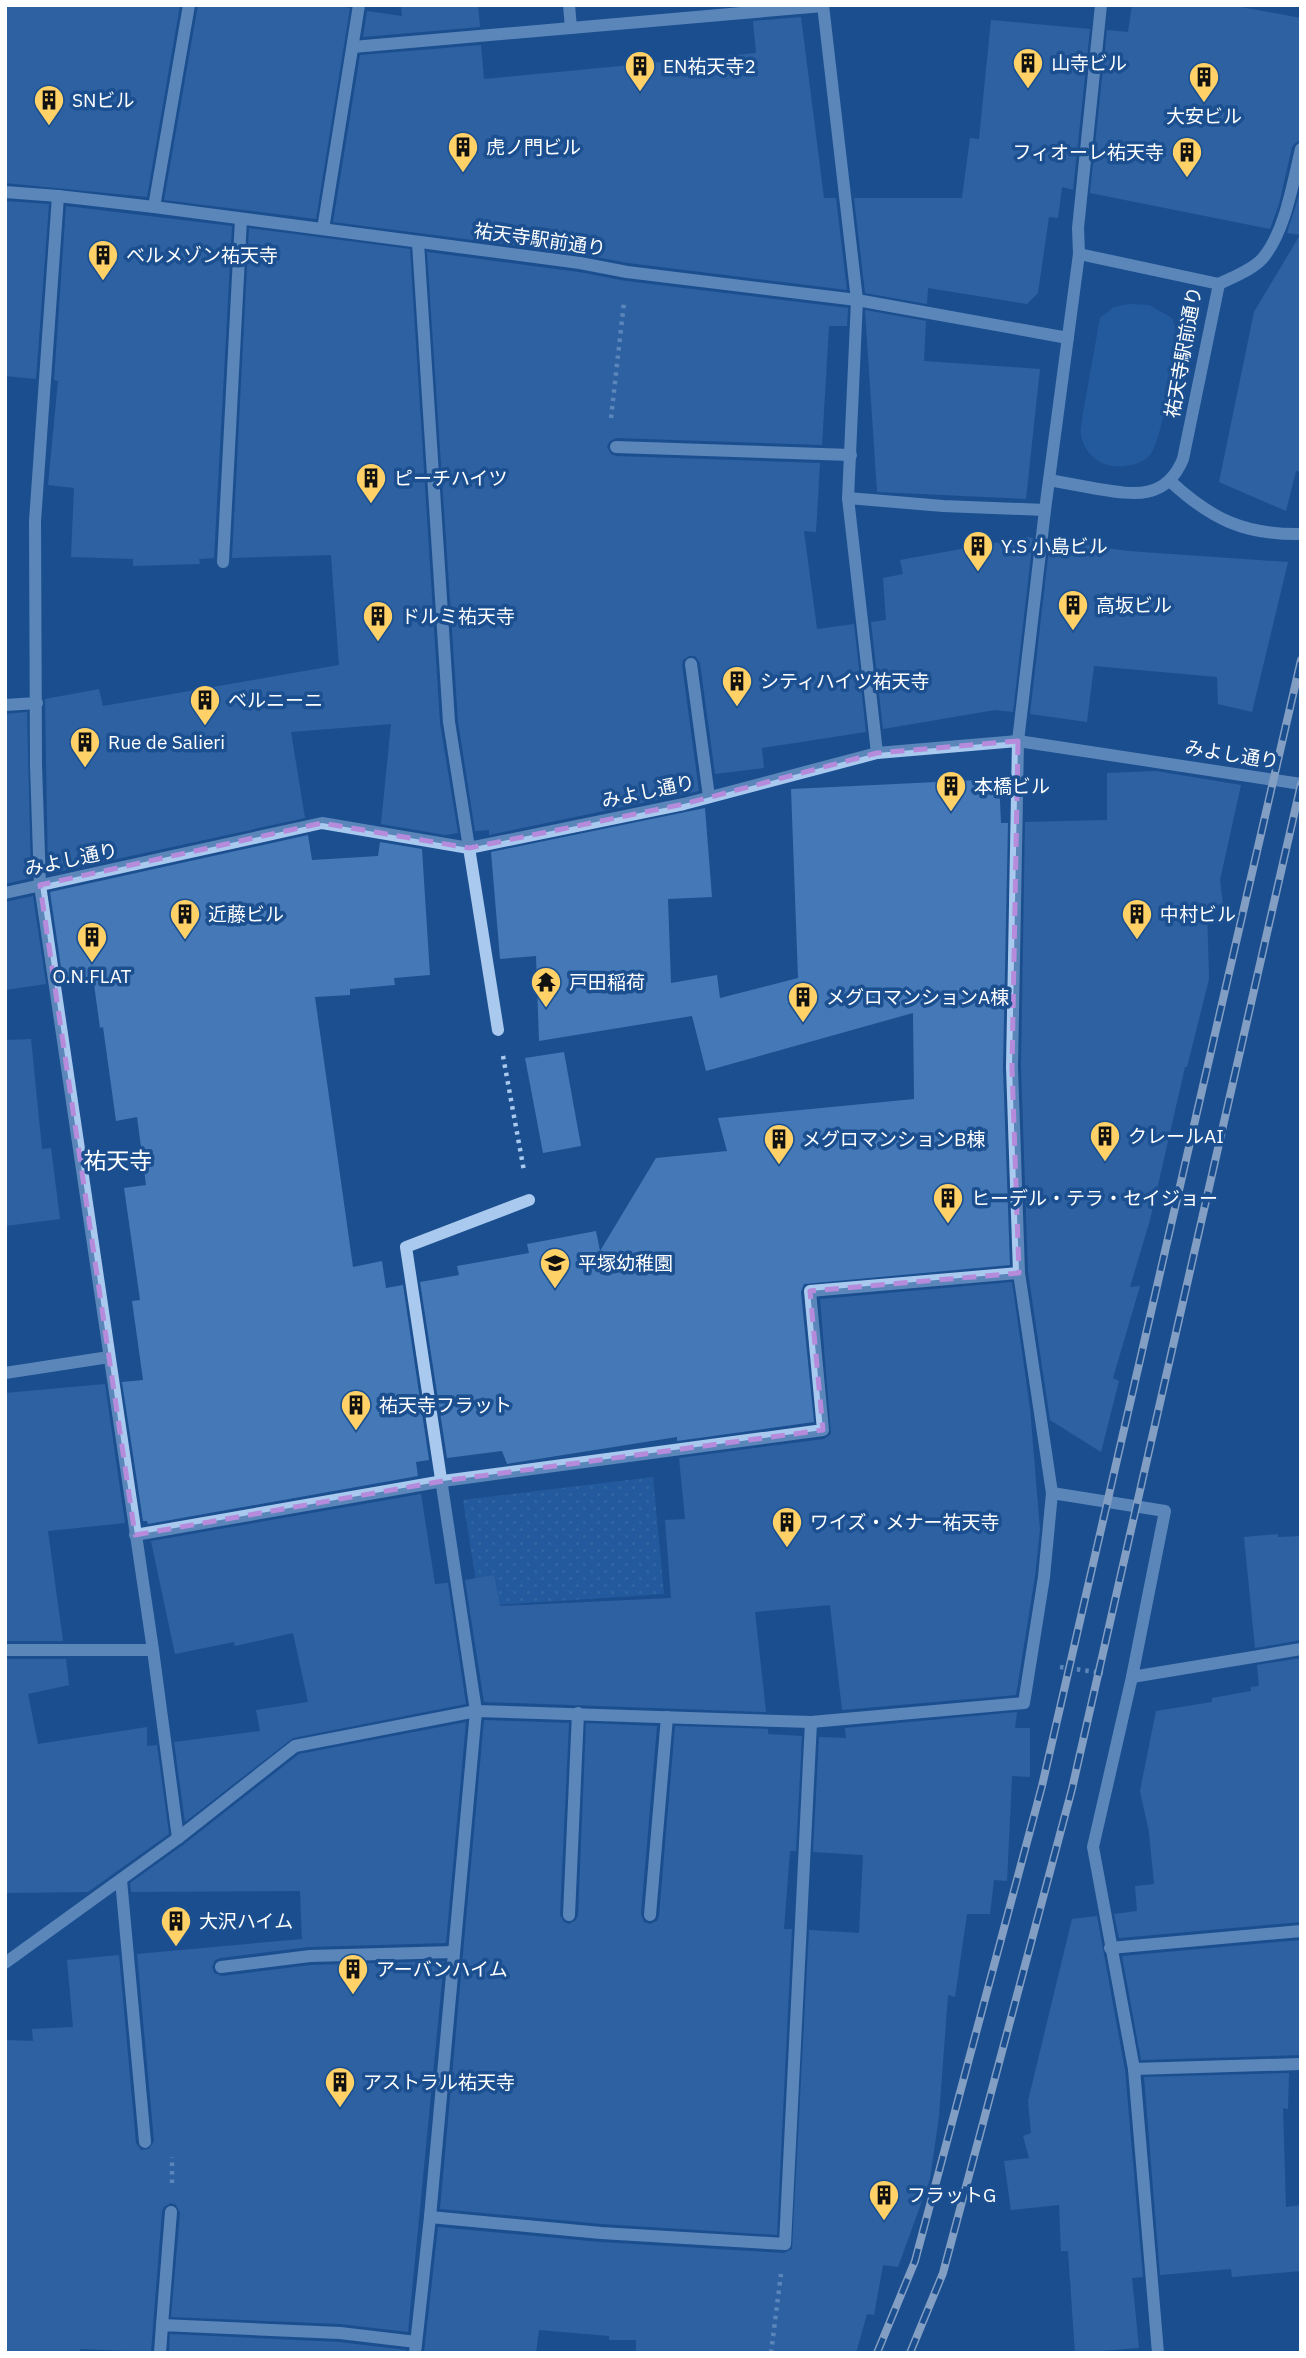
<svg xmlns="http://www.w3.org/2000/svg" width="1306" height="2358" font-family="'IBM Plex Sans','Noto Sans JP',sans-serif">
<defs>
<pattern id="park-dots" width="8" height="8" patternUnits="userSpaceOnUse" patternTransform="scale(1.75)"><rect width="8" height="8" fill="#2e69ad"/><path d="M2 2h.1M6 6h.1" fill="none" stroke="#4d80b9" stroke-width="1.8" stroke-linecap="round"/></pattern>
</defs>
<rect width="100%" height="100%" fill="#1b4f8f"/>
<!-- grass -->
<path fill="#2e69ad" d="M1130,304L1149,305L1172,318C1174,323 1176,328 1176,333C1177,352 1161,444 1150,455C1143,462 1134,465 1125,466C1105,469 1085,457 1081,435C1080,431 1082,424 1082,419L1100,318L1114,307Z"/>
<!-- park -->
<polygon fill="url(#park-dots)" points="653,1477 664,1594 480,1606 463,1500"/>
<!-- building -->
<g fill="#4478b7">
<polygon points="5,5 180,5 147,197 5,183"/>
<polygon points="198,5 332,5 350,8 316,219 164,200"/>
<polygon points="401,5 478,5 480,27 363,37 367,11 402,16"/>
<polygon points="1132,5 1230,5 1301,18 1301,140 1295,143 1292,147 1279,204 1270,229 1090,193 1107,30 1128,32"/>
<polygon points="801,17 824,198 836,198 847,290 628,263 581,254 333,222 360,55 481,45 484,79 756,53 753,21"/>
<polygon points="991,20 1090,29 1073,190 1062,187 1058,218 1049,217 1038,293 1027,304 928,288 927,304 865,293 854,198 962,198 970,138 979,139"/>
<polygon points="1301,189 1301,472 1296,471 1286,511 1219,482 1254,312 1300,235 1287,233"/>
<polygon points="5,201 49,204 36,379 5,376"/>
<polygon points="66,206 232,226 214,558 199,559 200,564 133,566 133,559 71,557 74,488 48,485 58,381 54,380"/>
<polygon points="249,228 410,249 440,723 458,833 445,835 381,824 391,724 291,732 305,818 48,874 45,699 99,689 103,706 339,665 331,555 232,558"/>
<polygon points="427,252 579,272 626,281 848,308 847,326 829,326 822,445 616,438 609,442 607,447 611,454 616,456 820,463 816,532 804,531 817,629 854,624 866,732 762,748 764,768 715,774 700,663 695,656 689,656 683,660 682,665 699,791 489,835 489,830 475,831 458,721"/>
<polygon points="865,310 926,321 924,361 1040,369 1026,499 877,492"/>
<polygon points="1027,537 1033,538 1013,712 995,710 883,729 871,622 886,620 883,578 903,574 900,560"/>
<polygon points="1050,540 1128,551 1288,562 1252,712 1218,704 1217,677 1094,666 1087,722 1030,714"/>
<polygon points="27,712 31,878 5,884 5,714"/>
<polygon points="1156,771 1241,785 1220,880 1223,905 1207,907 1209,979 1187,1067 1185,1067 1150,1220 1130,1287 1140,1286 1113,1378 1119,1381 1101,1452 1050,1420 1028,1272 1021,1067 1025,822 1107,820 1107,773"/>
<polygon points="999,779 1001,823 1008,823 1003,1067 1010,1265 804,1284 801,1292 814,1422 677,1441 677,1437 507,1464 502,1451 447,1458 420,1282 459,1275 457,1266 529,1253 527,1244 596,1231 600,1251 656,1158 727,1151 718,1118 914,1099 913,1013 706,1071 692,1016 539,1041 536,956 500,959 491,852 705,808 712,897 668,899 671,983 717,975 720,998 798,978 791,789"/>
<polygon points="308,835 312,860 378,856 380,842 422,849 430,975 394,978 395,985 350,989 350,995 315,997 353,1267 382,1261 386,1288 403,1285 429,1460 416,1462 418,1476 148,1524 147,1521 143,1521 122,1382 143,1380 132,1301 140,1300 124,1188 146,1185 137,1117 116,1121 103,1027 100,1028 93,977 63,981 50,892"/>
<polygon points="33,896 46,984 5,990 5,902"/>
<polygon points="31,1039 42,1149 51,1148 60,1219 5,1226 5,1040"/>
<polygon points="564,1052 581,1146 543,1153 525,1058"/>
<polygon points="1012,1282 1030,1408 1040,1530 1035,1576 1016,1695 842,1710 830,1605 755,1612 766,1712 484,1702 465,1580 494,1575 500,1606 671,1598 665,1520 685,1519 679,1458 824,1439 831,1434 820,1299"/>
<polygon points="105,1384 125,1523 48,1531 63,1641 5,1641 5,1393"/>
<polygon points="421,1494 435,1584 448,1583 466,1704 293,1738 185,1822 174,1742 260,1731 256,1710 308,1702 293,1633 235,1646 234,1642 175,1654 151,1541"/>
<polygon points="1278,1534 1278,1537 1301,1536 1301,1640 1255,1648 1244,1537"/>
<polygon points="1301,1658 1301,1922 1119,1938 1114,1914 1137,1911 1135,1886 1154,1884 1149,1832 1140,1791 1156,1711 1212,1702 1212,1698 1251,1691 1251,1687 1259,1686 1257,1665"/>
<polygon points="5,1659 66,1659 69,1685 28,1694 38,1744 147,1727 147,1746 157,1745 169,1834 88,1892 5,1893"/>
<polygon points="1017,1712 1015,1728 1030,1728 1030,1777 1012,1776 1007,1881 994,1880 990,1914 967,1914 955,1997 948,1995 939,2116 930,2179 898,2267 883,2265 874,2315 867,2314 856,2353 636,2351 636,2340 609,2340 609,2336 539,2330 536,2353 424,2353 438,2227 600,2242 784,2253 792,2249 809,1930 859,1933 863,1855 813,1852 819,1737 846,1738 845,1728"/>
<polygon points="484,1720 569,1723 560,1915 564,1922 569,1924 576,1920 578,1915 586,1723 657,1726 641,1914 644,1922 650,1924 657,1921 659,1916 675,1726 768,1729 768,1734 802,1736 796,1851 790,1851 784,1929 792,1929 777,2235 602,2224 440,2209"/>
<polygon points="466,1722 446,1943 309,1947 220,1958 215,1960 212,1967 214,1973 222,1976 311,1965 444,1961 408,2332 340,2324 171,2317 180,2213 176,2205 171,2203 164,2207 162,2211 151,2352 80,2349 80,2353 5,2353 5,2040 33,2041 32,2029 73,2027 67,1960 119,1955 136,2143 141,2150 149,2149 154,2141 137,1954 302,1939 300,1891 131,1892 130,1883 183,1845 299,1754"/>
<polygon points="1097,1916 1125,2070 1143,2277 1132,2278 1139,2348 1075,2353 1068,2251 1061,2251 1059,2205 1011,2210 1004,2161 1029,2158 1023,2136 1031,2133 1028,2101 1072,1919"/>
<polygon points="1301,1940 1301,2055 1141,2060 1122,1956"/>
<polygon points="1289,2073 1288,2109 1283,2108 1286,2207 1301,2205 1301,2271 1232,2277 1231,2269 1160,2275 1144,2077"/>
<polygon points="170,2334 339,2342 407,2350 406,2353 169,2353"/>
</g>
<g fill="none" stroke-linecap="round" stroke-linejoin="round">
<!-- path -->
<g stroke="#a9c9ee" stroke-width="4.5" stroke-dasharray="3.5 5" stroke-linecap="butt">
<polyline points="611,418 624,302"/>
<polyline points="503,1056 524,1171"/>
<polyline points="1060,1667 1103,1673"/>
<polyline points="172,2183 172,2157"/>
<polyline points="771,2353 781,2274"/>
</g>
<!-- minor -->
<g stroke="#a9c9ee" stroke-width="12">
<polyline points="569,5 571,28"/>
<polyline points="823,5 857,300 848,498 877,753"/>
<polyline points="353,47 823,6"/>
<polyline points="5,192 58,196 154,207 580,263 627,272 857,300 1068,338"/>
<polyline points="58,196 35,521 36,765 40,885 153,1650 178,1838"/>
<polyline points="154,207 189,5"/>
<polyline points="323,229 359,5"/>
<polyline points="418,243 449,722 498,1030"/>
<path d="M1219,284C1233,277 1252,270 1262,259C1285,233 1293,182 1301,149"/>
<polyline points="616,447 851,455"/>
<path d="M1049,480C1065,483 1082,486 1098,489C1135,495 1166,500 1183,459L1219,284L1079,254"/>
<path d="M1170,481C1211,519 1244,535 1301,534"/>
<polyline points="848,498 943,506 1045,510"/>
<polyline points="223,562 241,219"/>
<polyline points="691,664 709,797"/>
<polyline points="5,705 37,703"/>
<polyline points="5,893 322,823 469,848 684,804 877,753 1018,741 1301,784"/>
<polyline points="5,1373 109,1357"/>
<polyline points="1052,1493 1165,1511 1132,1677 1093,1847 1134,2069 1158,2353"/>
<polyline points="135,1535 443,1481 823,1430 810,1291 1019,1273"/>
<polyline points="5,1650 153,1650"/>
<polyline points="1132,1677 1301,1649"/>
<polyline points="121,1880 145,2142"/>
<polyline points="569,1915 578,1713"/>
<polyline points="650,1915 667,1717"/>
<polyline points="1110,1948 1301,1931"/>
<polyline points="5,1963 178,1838 295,1746 476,1711 811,1722 1024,1703 1044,1577 1052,1493 1019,1273 1012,1067 1018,741 1045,510 1079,254 1078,228 1101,5"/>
<polyline points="221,1967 310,1956 454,1952"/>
<polyline points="1134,2069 1301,2064"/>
<polyline points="430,2217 601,2233 785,2244 811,1722"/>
<polyline points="162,2325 171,2212"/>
<polyline points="160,2353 162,2325 340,2333 416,2342"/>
<polyline points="415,2353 430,2217 476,1711 406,1247 529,1200"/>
</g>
<!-- rail casing -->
<g stroke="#fff" stroke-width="8">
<g id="rail">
<polyline points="877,2353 915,2261 1042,1786 1301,660"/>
<polyline points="910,2353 943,2273 1072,1789 1301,784"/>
</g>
</g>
<!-- rail -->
<use href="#rail" stroke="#1b4f8f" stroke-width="5" stroke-dasharray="16" stroke-linecap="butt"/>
</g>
<!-- marked area -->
<path d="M0 0H1306V2358H0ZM1018,741L1012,1067L1019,1273L810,1291L823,1430L443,1481L135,1535L40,885L322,823L469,848L684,804L877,753Z" fill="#1b4f8f" fill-opacity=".55" fill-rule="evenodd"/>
<path fill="none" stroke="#b68bdc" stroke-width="5" stroke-dasharray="14 9" stroke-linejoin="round" d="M1018,741L1012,1067L1019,1273L810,1291L823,1430L443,1481L135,1535L40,885L322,823L469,848L684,804L877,753Z"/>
<!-- icons -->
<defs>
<g id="building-pin" transform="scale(1.575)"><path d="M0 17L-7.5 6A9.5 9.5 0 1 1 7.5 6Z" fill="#ffd166" stroke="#1b4f8f"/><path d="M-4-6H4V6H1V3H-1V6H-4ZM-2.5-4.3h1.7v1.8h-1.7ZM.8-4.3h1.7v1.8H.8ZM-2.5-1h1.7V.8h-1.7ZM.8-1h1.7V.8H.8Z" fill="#111"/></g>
<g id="temple-pin" transform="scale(1.575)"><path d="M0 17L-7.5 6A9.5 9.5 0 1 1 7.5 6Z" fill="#ffd166" stroke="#1b4f8f"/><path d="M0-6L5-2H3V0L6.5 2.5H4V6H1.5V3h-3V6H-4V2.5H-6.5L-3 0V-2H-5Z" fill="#111"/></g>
<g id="school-pin" transform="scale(1.575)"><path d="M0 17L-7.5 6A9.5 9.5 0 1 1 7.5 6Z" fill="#ffd166" stroke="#1b4f8f"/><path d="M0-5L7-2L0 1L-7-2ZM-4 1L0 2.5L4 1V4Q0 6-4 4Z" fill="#111"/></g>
</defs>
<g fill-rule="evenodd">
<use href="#building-pin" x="1028" y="63"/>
<use href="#building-pin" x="640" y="66"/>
<use href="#building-pin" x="1204" y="77"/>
<use href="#building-pin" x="49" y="100"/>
<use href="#building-pin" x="463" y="147"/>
<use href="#building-pin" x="1187" y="152"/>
<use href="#building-pin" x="103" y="255"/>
<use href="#building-pin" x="371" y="478"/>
<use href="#building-pin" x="978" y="546"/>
<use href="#building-pin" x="1073" y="605"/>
<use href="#building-pin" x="378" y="616"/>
<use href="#building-pin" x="737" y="681"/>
<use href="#building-pin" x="205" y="700"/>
<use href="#building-pin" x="85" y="742"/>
<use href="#building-pin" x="951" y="786"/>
<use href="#building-pin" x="185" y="914"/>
<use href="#building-pin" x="1137" y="914"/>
<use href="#building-pin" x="92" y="937"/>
<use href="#temple-pin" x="546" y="982"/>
<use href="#building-pin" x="803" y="997"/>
<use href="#building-pin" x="1105" y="1136"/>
<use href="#building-pin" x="779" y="1139"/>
<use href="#building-pin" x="948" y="1198"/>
<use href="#school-pin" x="555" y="1263"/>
<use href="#building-pin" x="356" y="1405"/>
<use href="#building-pin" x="787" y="1522"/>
<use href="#building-pin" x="176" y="1921"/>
<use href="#building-pin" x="353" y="1969"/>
<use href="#building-pin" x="340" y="2082"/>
<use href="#building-pin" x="884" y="2195"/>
</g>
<g text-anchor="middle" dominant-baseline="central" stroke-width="7" stroke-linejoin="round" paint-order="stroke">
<!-- poi labels -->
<g font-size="19" fill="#fff" stroke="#1b4f8f" text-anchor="start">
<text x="1051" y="63">山寺ビル</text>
<text x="663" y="66">EN祐天寺2</text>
<text x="72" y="100">SNビル</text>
<text x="1204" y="116" text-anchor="middle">大安ビル</text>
<text x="486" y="147">虎ノ門ビル</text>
<text x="1164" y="152" text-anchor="end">フィオーレ祐天寺</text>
<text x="126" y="255">ベルメゾン祐天寺</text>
<text x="394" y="478">ピーチハイツ</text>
<text x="1001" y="546">Y.S 小島ビル</text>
<text x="1096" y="605">高坂ビル</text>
<text x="401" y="616">ドルミ祐天寺</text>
<text x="760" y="681">シティハイツ祐天寺</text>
<text x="228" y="700">ベルニーニ</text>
<text x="108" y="742">Rue de Salieri</text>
<text x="974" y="786">本橋ビル</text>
<text x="208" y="914">近藤ビル</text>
<text x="1160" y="914">中村ビル</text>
<text x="92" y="976" text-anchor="middle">O.N.FLAT</text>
<text x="569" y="982">戸田稲荷</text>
<text x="826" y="997">メグロマンションA棟</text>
<text x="1128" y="1136">クレールAI</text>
<text x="802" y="1139">メグロマンションB棟</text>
<text x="971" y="1198">ヒーデル・テラ・セイジョー</text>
<text x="578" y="1263">平塚幼稚園</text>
<text x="379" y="1405">祐天寺フラット</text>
<text x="810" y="1522">ワイズ・メナー祐天寺</text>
<text x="199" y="1921">大沢ハイム</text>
<text x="376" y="1969">アーバンハイム</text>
<text x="363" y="2082">アストラル祐天寺</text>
<text x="907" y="2195">フラットG</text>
</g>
<!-- street labels -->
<g font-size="19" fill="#fff" stroke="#1b4f8f">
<text transform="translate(540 239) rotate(8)">祐天寺駅前通り</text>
<text transform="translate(1183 352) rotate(-80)">祐天寺駅前通り</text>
<text transform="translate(1232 754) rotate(9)">みよし通り</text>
<text transform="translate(648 791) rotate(-12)">みよし通り</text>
<text transform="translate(71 859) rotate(-12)">みよし通り</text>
</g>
<!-- quarter labels -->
<g font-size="23" fill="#fff" stroke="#1b4f8f">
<text x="118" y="1160">祐天寺</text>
</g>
</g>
<!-- border -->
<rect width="1306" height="2358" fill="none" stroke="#ffffff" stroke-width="14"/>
</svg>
